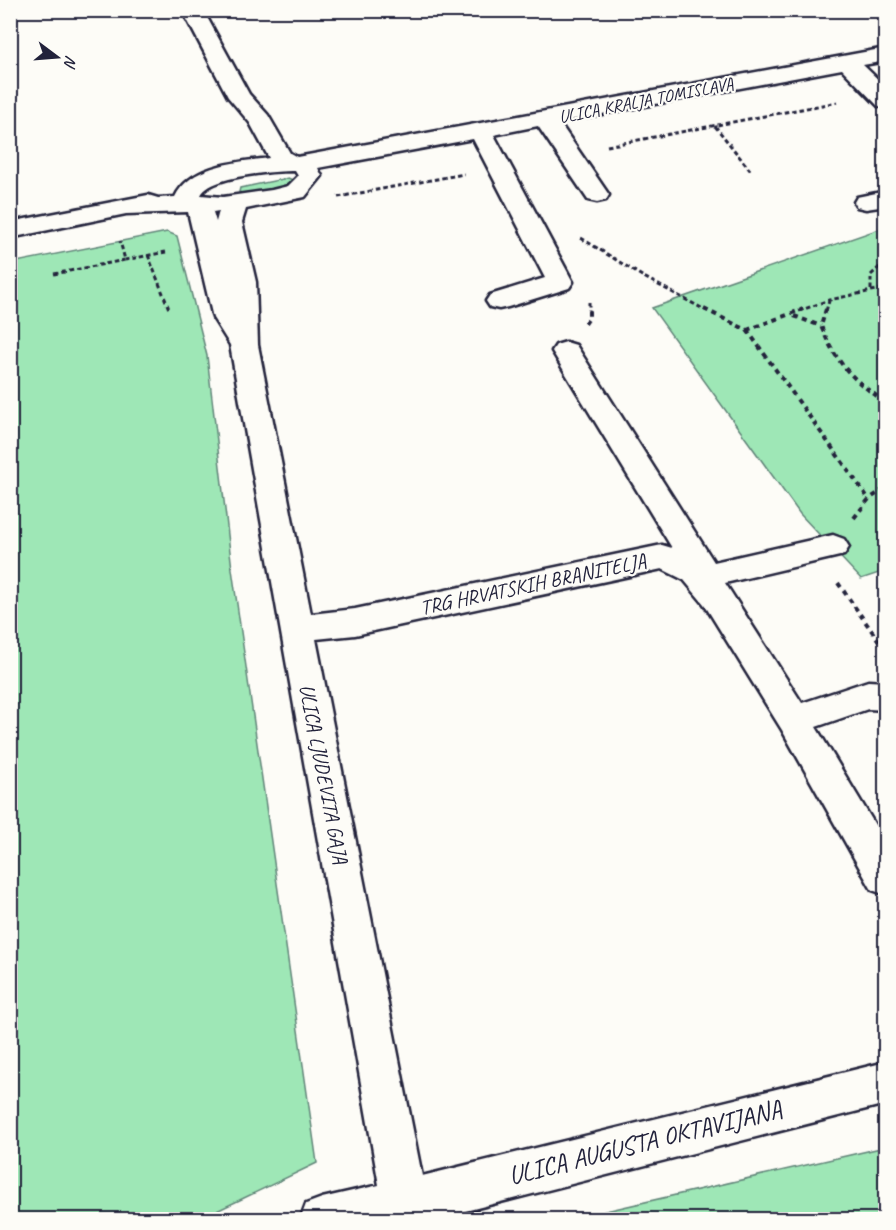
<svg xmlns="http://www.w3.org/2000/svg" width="896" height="1230" font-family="Caveat,sans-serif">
<rect width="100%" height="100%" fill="#fdfcf7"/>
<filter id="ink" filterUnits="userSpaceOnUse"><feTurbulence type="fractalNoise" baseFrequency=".0167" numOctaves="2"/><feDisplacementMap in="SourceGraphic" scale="12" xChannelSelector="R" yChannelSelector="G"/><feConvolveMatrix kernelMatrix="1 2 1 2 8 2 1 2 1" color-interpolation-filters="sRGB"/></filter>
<g filter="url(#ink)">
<!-- green -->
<g fill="#9ee7b6" stroke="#608478" stroke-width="1.5">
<polygon points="288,178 295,181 291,186 245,194 239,192 240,188"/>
<polygon points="885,227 885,571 861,579 800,514 652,308"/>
<polygon points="167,232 177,236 207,356 232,569 317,1163 200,1219 11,1219 11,263"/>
<polygon points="885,1147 885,1219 571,1219"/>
</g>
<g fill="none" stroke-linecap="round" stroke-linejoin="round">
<!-- minor casing -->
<g stroke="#22223b" stroke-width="5">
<g id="minor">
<path d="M182,10H203L249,94L268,115L290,153L297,157L886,48V61L863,65L886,87V108L878,106L842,69L559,122L609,195L606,200L597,202L588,200L538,126L494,135L573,282L569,288L508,307L499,309L490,307L486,301L490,295L545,278L473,139L318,168L322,176L305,197L246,209L242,222L256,282L258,345L311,614L355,609L662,545L672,548L552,351L556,345L566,342L576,345L714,562L833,535L844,539L849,547L844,555L725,583L802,703L868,681L886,682V710L868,709L816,727L886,843V895L872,890L782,730L704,604L684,580L662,569L355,635L316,639L422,1176L886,1062V1104L430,1220H300L306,1204L322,1198L379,1185L230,345L213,318L188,212L126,214L10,238V222L148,195L158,198L175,197C190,165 237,162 269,158L250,123L228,97ZM295,171L298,176L288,186L272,190L223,197L201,195C210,176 274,171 295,171ZM219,211L216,222L213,212Z"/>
<polygon points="886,191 886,206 866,209 857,207 854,202 857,197"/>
</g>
</g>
<!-- path-far1 -->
<g stroke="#22223b" stroke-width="3" stroke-dasharray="4.5 3" stroke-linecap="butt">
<polyline points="715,126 750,170"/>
<polyline points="883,144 886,144"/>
<polyline points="607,146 838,102"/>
<polyline points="338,197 464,174"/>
<polyline points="581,238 642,276 707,311"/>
<polyline points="148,255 169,309"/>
<polyline points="125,260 166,252"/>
<polyline points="54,274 125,260 120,241"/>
<polyline points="871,290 871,275 886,261"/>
<polyline points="589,302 589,311"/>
<polyline points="799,311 829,300 886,288"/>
<polyline points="826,311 829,301"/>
</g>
<!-- path -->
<g stroke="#22223b" stroke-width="4" stroke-dasharray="5 4.5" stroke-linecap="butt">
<polyline points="704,309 747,330 803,309"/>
<path d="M826,309L821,326C836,363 853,381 886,402"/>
<polyline points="794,316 821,326"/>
<polyline points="585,324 589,318 589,309"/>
<polyline points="747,330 869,499"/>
<polyline points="854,518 869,499 886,488"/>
<polyline points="838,583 886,651"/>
</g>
<!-- minor -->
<use href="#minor" fill="#fdfcf7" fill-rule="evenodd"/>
</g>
</g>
<g text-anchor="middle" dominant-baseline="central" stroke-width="4.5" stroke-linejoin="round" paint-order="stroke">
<!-- far-street labels -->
<g font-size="18" fill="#22223b" stroke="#fdfcf7">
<text transform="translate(646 100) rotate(-11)">ULICA KRALJA TOMISLAVA</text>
</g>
<!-- street labels -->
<g font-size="21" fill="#22223b" stroke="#fdfcf7">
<text transform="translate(533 584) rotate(-12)">TRG HRVATSKIH BRANITELJA</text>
<text transform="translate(324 774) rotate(79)">ULICA LJUDEVITA GAJA</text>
</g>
<!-- near-street labels -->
<g font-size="26" fill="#22223b" stroke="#fdfcf7">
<text transform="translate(645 1142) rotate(-14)">ULICA AUGUSTA OKTAVIJANA</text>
</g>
</g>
<!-- margin -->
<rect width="896" height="1230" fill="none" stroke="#fdfcf7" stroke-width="36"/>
<rect x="18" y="18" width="860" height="1194" fill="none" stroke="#22223b" stroke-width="2" filter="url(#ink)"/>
<!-- north arrow -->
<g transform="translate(57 57) rotate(106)" stroke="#fdfcf7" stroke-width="4.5" paint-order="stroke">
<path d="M0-4.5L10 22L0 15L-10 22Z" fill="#22223b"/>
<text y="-9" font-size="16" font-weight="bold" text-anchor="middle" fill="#22223b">N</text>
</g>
</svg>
